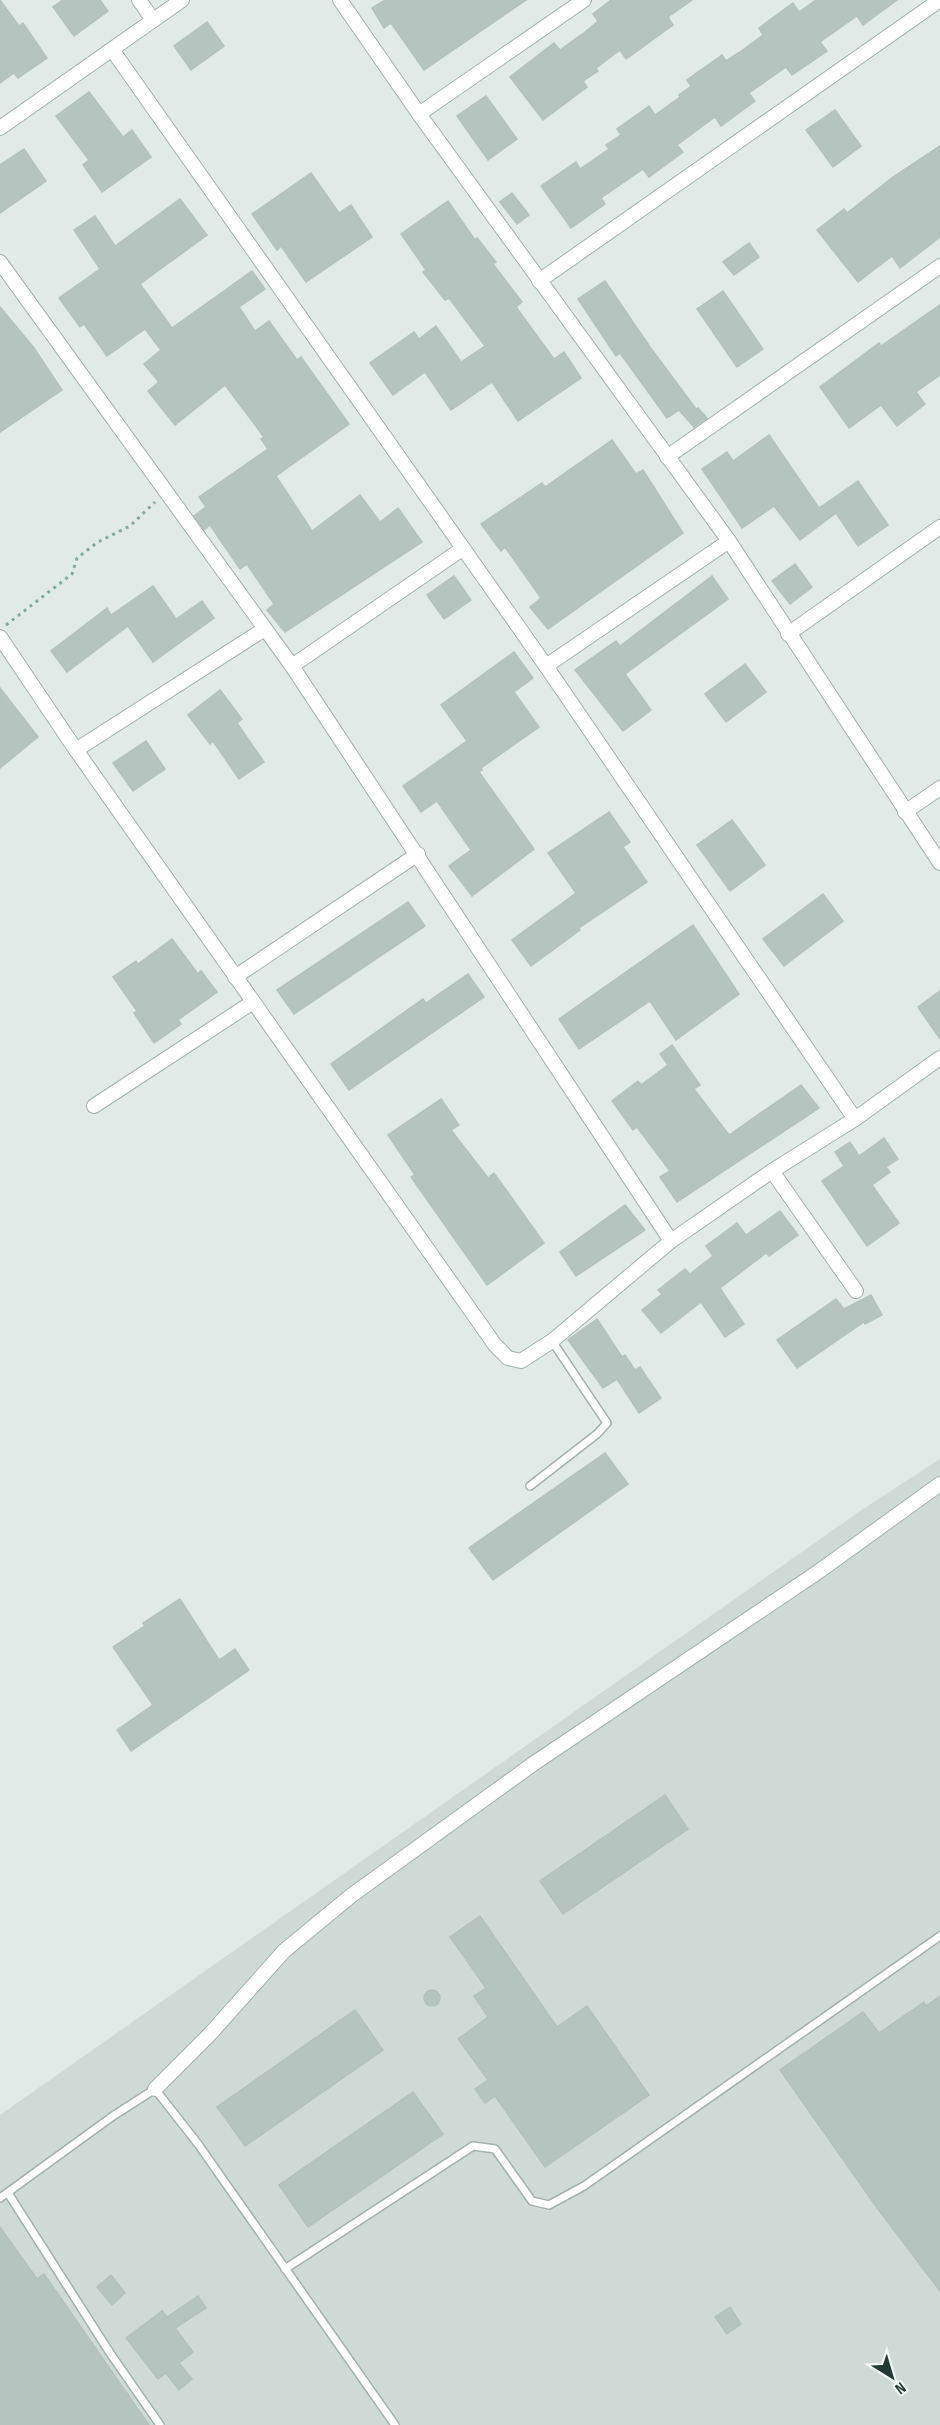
<svg xmlns="http://www.w3.org/2000/svg" width="940" height="2425" font-family="'Sofia Sans Condensed',sans-serif">
<rect width="100%" height="100%" fill="#e1eae6"/>
<!-- built -->
<polygon fill="#cfd9d5" points="940,1459 940,2425 0,2425 0,2115 863,1509"/>
<!-- building -->
<g fill="#b6c4bf" stroke="#b4c2bd" stroke-width="1.5">
<polygon points="0,0 19,26 23,23 47,58 18,78 14,73 0,83"/>
<polygon points="63,0 100,0 108,11 74,36 53,7"/>
<polygon points="385,0 526,0 424,70 391,23 384,28 372,8"/>
<polygon points="611,0 692,0 668,17 673,25 626,59 620,50 596,68 598,71 583,81 587,87 543,120 510,77 554,43 560,50 585,32 598,21 593,14"/>
<polygon points="816,0 897,0 863,25 857,16 844,25 820,42 827,51 792,75 786,67 749,93 755,101 721,126 715,117 677,145 683,152 649,177 643,169 601,198 605,204 571,228 541,186 576,162 580,169 609,149 606,145 621,135 617,129 649,106 655,115 680,97 679,95 691,86 687,80 722,55 726,61 740,52 763,35 759,28 793,3 799,12"/>
<polygon points="207,22 224,46 191,70 174,46"/>
<polygon points="89,92 123,137 132,130 151,157 102,192 83,165 89,160 56,116"/>
<polygon points="486,96 517,139 488,160 457,116"/>
<polygon points="835,110 861,146 833,167 806,130"/>
<polygon points="940,146 940,237 900,268 892,256 858,282 817,230 844,209 847,213 893,177"/>
<polygon points="24,149 46,181 0,213 0,165"/>
<polygon points="311,173 339,213 351,205 372,237 306,282 281,246 277,250 252,214"/>
<polygon points="512,193 529,215 517,224 500,202"/>
<polygon points="180,199 207,235 140,284 172,328 252,271 265,289 239,307 255,331 269,321 297,360 301,357 349,424 276,476 312,531 360,495 380,522 398,508 422,542 285,632 267,610 274,604 247,564 240,569 210,525 204,530 194,516 206,507 199,497 268,449 261,439 264,437 225,385 175,425 148,391 159,382 144,364 161,350 145,329 107,356 84,324 80,327 59,298 100,269 74,230 95,216 115,246"/>
<polygon points="448,201 475,240 477,238 496,262 493,264 522,302 516,307 554,359 564,352 581,378 518,421 492,382 451,410 425,372 393,395 370,363 414,332 419,339 436,326 461,362 485,346 449,298 445,300 423,272 426,270 401,234"/>
<polygon points="749,243 759,257 734,275 723,262"/>
<polygon points="605,281 650,347 696,409 698,408 707,418 694,427 679,410 667,418 620,353 616,356 578,299"/>
<polygon points="723,291 763,349 737,367 697,309"/>
<polygon points="940,305 940,375 916,392 925,404 897,426 881,405 849,428 820,387 879,343 881,346"/>
<polygon points="0,307 34,348 62,390 0,432"/>
<polygon points="769,435 819,508 858,481 888,525 858,546 836,513 800,540 774,506 742,528 702,469 727,452 733,461"/>
<polygon points="612,440 636,474 643,470 683,533 548,629 530,607 541,598 505,547 501,551 481,524 542,483 545,487"/>
<polygon points="795,564 812,587 790,604 772,581"/>
<polygon points="454,576 471,600 444,619 427,595"/>
<polygon points="712,576 728,599 625,674 651,710 623,731 575,670 616,641 620,646"/>
<polygon points="153,586 176,619 202,601 214,618 153,662 128,626 67,672 51,651 107,608 111,615"/>
<polygon points="514,652 533,678 514,692 539,727 481,768 482,770 479,772 534,849 472,896 449,866 471,850 437,801 421,812 403,786 467,741 441,705"/>
<polygon points="745,664 766,692 726,722 705,694"/>
<polygon points="0,688 38,737 0,768"/>
<polygon points="220,690 242,719 237,723 264,762 239,779 213,741 210,744 188,715"/>
<polygon points="146,741 165,769 133,791 113,763"/>
<polygon points="609,812 630,842 623,847 647,882 579,928 580,930 531,966 512,940 576,893 548,853"/>
<polygon points="732,820 765,865 730,891 697,845"/>
<polygon points="823,894 843,921 784,966 763,939"/>
<polygon points="408,902 425,926 294,1014 277,990"/>
<polygon points="693,925 739,994 676,1040 650,1001 579,1049 559,1019"/>
<polygon points="172,939 198,974 201,971 217,992 178,1020 181,1024 154,1043 134,1013 137,1011 113,977 136,961 138,964"/>
<polygon points="468,974 484,997 349,1090 331,1064 423,999 426,1003"/>
<polygon points="940,991 940,1039 918,1007"/>
<polygon points="672,1045 700,1085 694,1089 729,1135 801,1085 819,1108 677,1202 660,1177 670,1171 637,1127 633,1130 612,1101 638,1081 641,1085 668,1065 660,1054"/>
<polygon points="441,1099 459,1125 451,1130 488,1178 494,1173 544,1243 487,1285 411,1177 415,1175 388,1135"/>
<polygon points="884,1138 898,1159 886,1167 890,1172 872,1185 899,1223 867,1246 822,1181 844,1166 835,1152 850,1142 859,1156"/>
<polygon points="625,1205 645,1230 576,1276 560,1252"/>
<polygon points="780,1211 798,1235 769,1256 766,1253 720,1288 744,1324 725,1337 701,1302 661,1333 642,1310 662,1294 658,1290 685,1269 690,1274 713,1256 706,1246 737,1223 746,1235"/>
<polygon points="871,1295 882,1315 865,1324 864,1322 797,1368 777,1340 836,1299 844,1309"/>
<polygon points="597,1319 622,1357 625,1355 635,1370 640,1367 661,1398 639,1413 617,1379 603,1388 568,1340"/>
<polygon points="605,1453 628,1484 493,1580 469,1548"/>
<polygon points="180,1599 219,1660 235,1649 249,1670 131,1751 117,1730 153,1705 113,1647 145,1626 143,1623"/>
<polygon points="665,1795 688,1829 563,1914 540,1881"/>
<polygon points="480,1916 557,2027 587,2006 649,2095 545,2167 495,2096 485,2103 475,2089 488,2080 458,2039 488,2017 474,1996 486,1988 450,1937"/>
<circle cx="432" cy="1998" r="8"/>
<polygon points="940,1996 940,2291 875,2205 780,2070 863,2012 879,2033 924,2002 926,2006"/>
<polygon points="355,2010 383,2050 245,2146 217,2107"/>
<polygon points="413,2092 443,2134 308,2227 279,2185"/>
<polygon points="0,2227 37,2279 44,2274 149,2425 0,2425"/>
<polygon points="111,2275 125,2293 112,2305 97,2287"/>
<polygon points="198,2296 206,2308 175,2328 193,2352 179,2363 192,2379 179,2390 166,2373 158,2379 126,2338 162,2311 167,2317"/>
<polygon points="730,2307 741,2324 727,2334 715,2317"/>
</g>
<g fill="none" stroke-linecap="round" stroke-linejoin="round">
<!-- lane casing -->
<g stroke="#a4b1ad" stroke-width="10">
<g id="lane">
<polyline points="530,1486 597,1434 607,1423 552,1341"/>
<polyline points="8,2193 110,2353 160,2425"/>
<polyline points="0,2198 113,2116 155,2089 198,2144 395,2425"/>
<polyline points="285,2269 473,2146 495,2149 532,2201 549,2205 584,2186 940,1936"/>
</g>
</g>
<!-- street casing -->
<g stroke="#a4b1ad" stroke-width="16">
<g id="street">
<polyline points="139,0 153,20"/>
<polyline points="340,0 419,114 729,541 940,863"/>
<polyline points="113,51 546,666 855,1119"/>
<polyline points="419,114 584,0"/>
<polyline points="0,128 182,0"/>
<polyline points="0,262 292,666 671,1241"/>
<polyline points="539,281 940,0"/>
<polyline points="667,457 940,266"/>
<polyline points="788,634 940,527"/>
<polyline points="0,637 76,750 495,1345 508,1358 521,1361 552,1341 671,1241 772,1171 855,1119 940,1058"/>
<polyline points="292,666 462,549"/>
<polyline points="546,666 729,541"/>
<polyline points="76,750 263,630"/>
<polyline points="905,812 940,788"/>
<polyline points="235,977 418,854"/>
<polyline points="94,1106 253,1002"/>
<polyline points="772,1171 856,1291"/>
<polyline points="155,2089 210,2034 284,1951 352,1895 533,1764 818,1572 940,1484"/>
</g>
</g>
<!-- path -->
<polyline stroke="#84aa9f" stroke-width="3" stroke-dasharray="3 4.5" stroke-linecap="butt" points="6,625 72,574 77,558 98,542 130,526 155,502"/>
<!-- lane -->
<use href="#lane" stroke="#fff" stroke-width="7"/>
<!-- street -->
<use href="#street" stroke="#fff" stroke-width="14"/>
</g>
<!-- north arrow -->
<g transform="translate(892 2377) rotate(143)" stroke="#f1f7f4" stroke-width="4.5" paint-order="stroke">
<path d="M0-4.5L10 22L0 15L-10 22Z" fill="#233833"/>
<text y="-9" font-size="16" font-weight="bold" text-anchor="middle" fill="#233833">N</text>
</g>
</svg>
